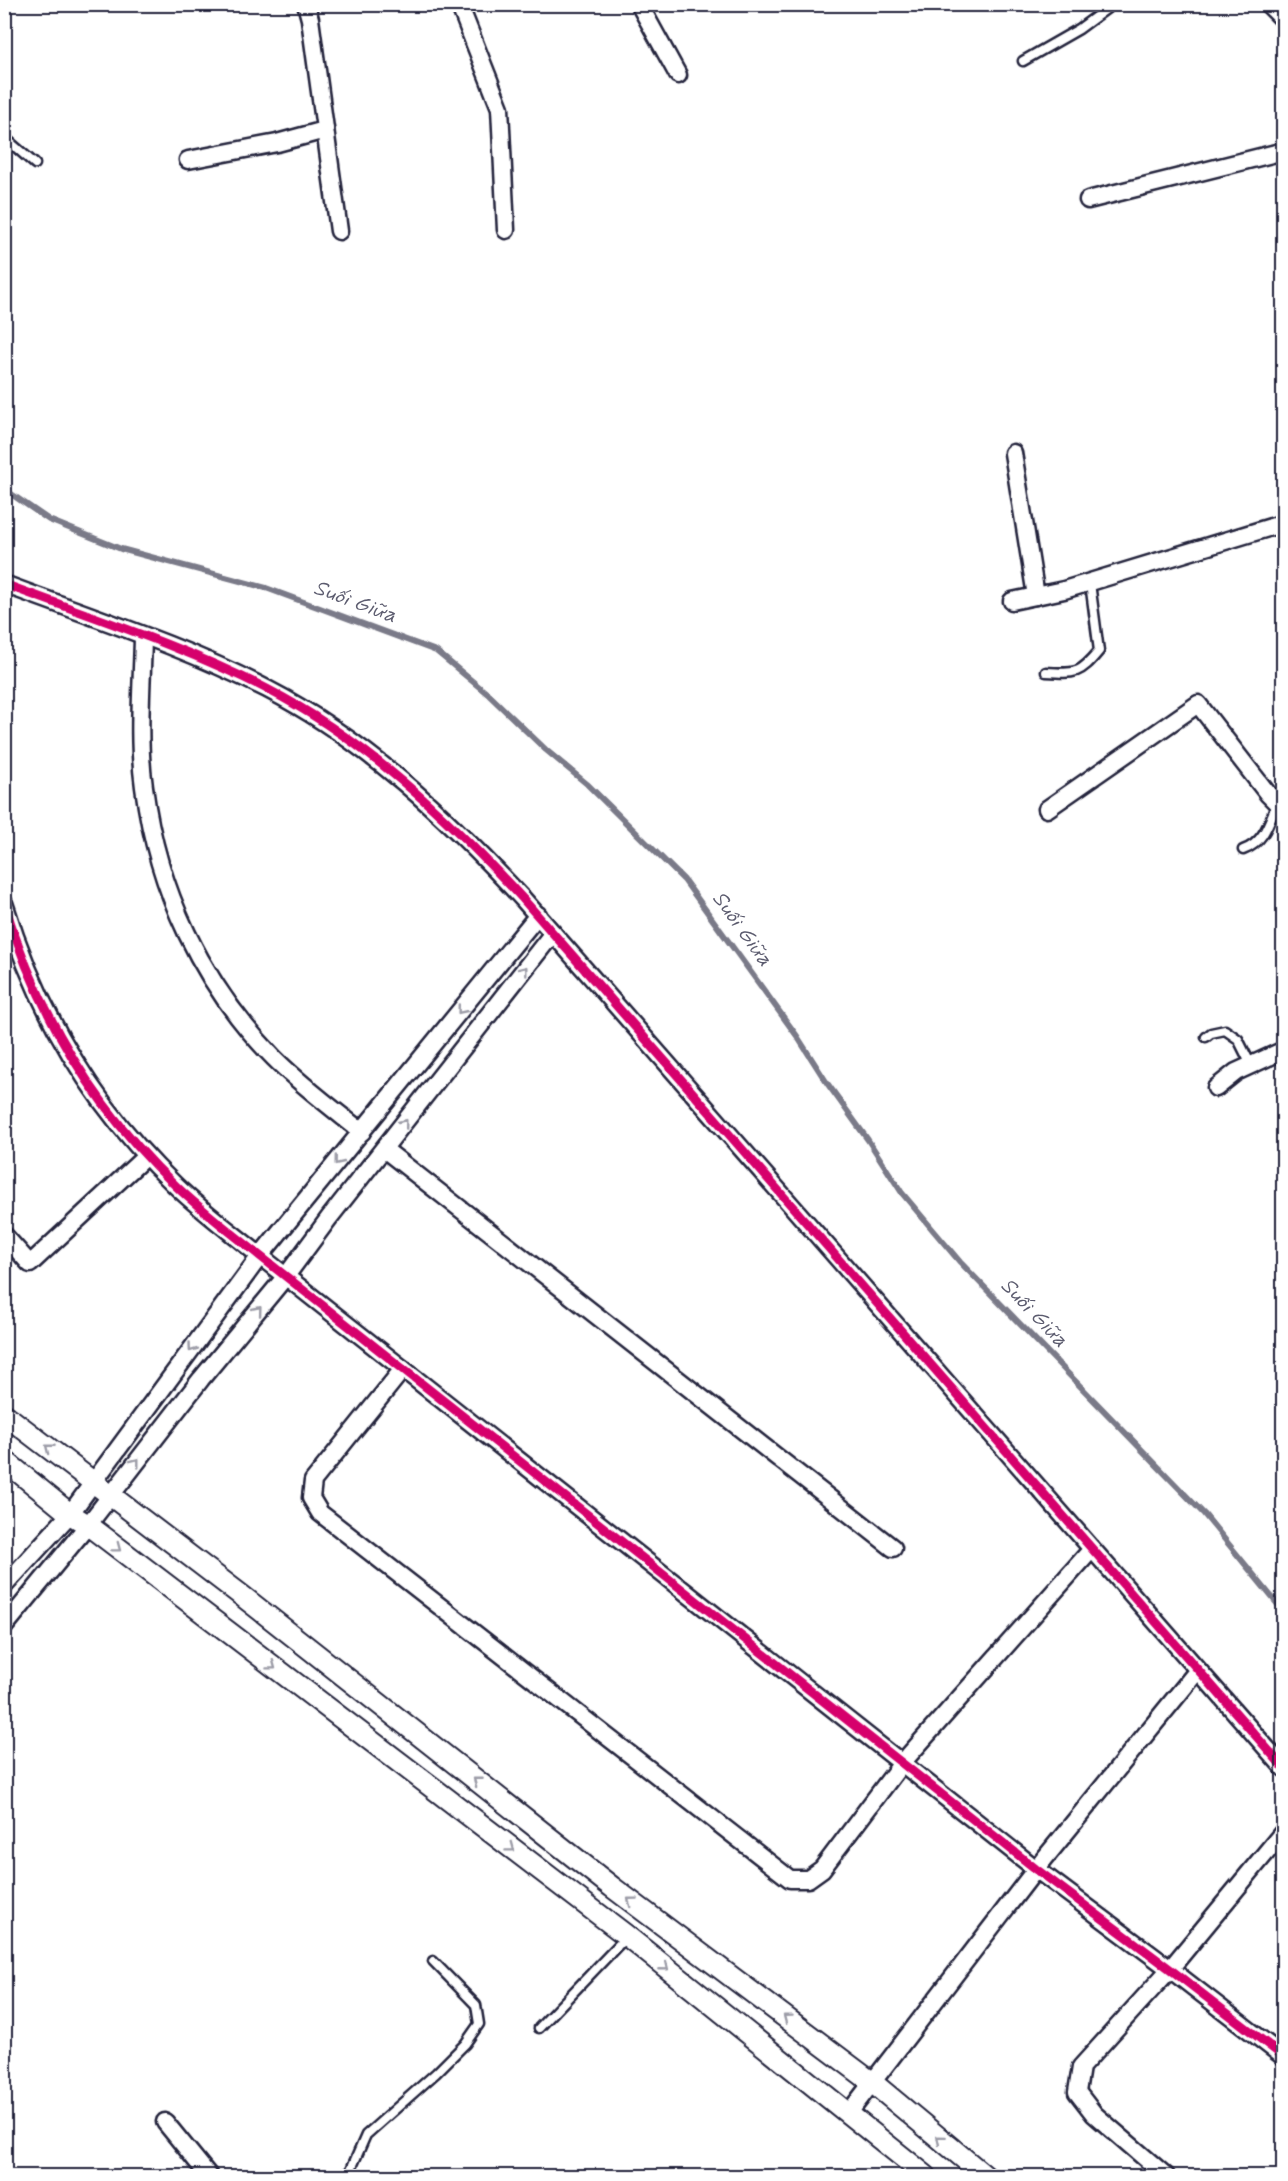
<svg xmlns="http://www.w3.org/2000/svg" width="1288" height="2181" font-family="Mynerve,sans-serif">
<rect width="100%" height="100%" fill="#fff"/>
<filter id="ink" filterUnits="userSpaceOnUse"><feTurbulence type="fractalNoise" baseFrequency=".0167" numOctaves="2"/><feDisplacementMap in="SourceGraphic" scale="12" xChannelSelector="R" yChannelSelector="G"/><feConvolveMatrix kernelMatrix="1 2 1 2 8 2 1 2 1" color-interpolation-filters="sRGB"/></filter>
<g filter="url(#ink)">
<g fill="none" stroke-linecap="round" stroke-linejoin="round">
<!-- stream -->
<polyline stroke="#7a7a88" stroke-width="6" points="4,489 49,520 121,549 266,588 436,651 489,695 546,750 587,784 684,880 797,1036 827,1083 868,1140 902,1193 960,1262 1204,1514 1284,1612"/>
<!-- service casing -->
<g stroke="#22223b" stroke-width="13">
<g id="service">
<polyline points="1023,61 1079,29 1113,4"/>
<polyline points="4,137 35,164"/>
<path d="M1046,672C1076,674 1080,674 1099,651L1090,583"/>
<path d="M1243,850C1264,843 1269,822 1277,803"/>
<polyline points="1206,1037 1211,1033 1225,1030 1238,1039 1251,1065"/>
<polyline points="539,2028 627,1936"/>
<polyline points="348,2176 366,2135 436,2073 465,2044 479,2024 476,2005 433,1961"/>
</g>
</g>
<!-- minor casing -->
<g stroke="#22223b" stroke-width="21">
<g id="minor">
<polyline points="306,4 310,19 339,231"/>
<polyline points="459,4 500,108 506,230"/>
<polyline points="639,4 678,75"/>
<polyline points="1268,4 1284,20"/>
<polyline points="188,160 277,143 325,130"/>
<polyline points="1088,200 1284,151"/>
<polyline points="1013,453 1036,596"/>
<path d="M4,584C92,617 183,646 267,689C366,740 448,818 523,899L1284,1768"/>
<polyline points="1012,601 1064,590 1284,523"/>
<path d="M143,637C142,687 137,738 144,787C157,889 202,985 274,1058C301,1085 332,1108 362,1132"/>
<polyline points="1047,809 1198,704 1268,794 1277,803 1284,803"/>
<path d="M4,903C37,1011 94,1108 176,1186C202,1211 232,1233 260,1256L1036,1869L1170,1969L1284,2057"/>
<polyline points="1216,1088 1236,1072 1284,1050"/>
<polyline points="384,1149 893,1548"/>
<polyline points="4,1235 30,1264 146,1156"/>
<polyline points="403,1369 313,1481 311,1498 320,1513 790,1879 808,1879 822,1869 902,1763 1092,1549"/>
<polyline points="4,1586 70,1514 260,1256 538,915"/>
<polyline points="4,1627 88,1525 201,1379 286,1276 329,1218 553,933"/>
<polyline points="848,2114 1036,1869 1198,1670"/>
<polyline points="165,2122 209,2176"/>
<polyline points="1166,2176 1094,2114 1077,2092 1081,2067 1170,1969 1284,1831"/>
</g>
</g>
<!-- tertiary casing -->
<g stroke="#22223b" stroke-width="24">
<g id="tertiary">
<polyline points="4,1414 241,1595 612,1887 873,2083 985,2176"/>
<polyline points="4,1460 70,1514 88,1525 627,1936 926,2176"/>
</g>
</g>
<!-- service -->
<use href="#service" stroke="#fff" stroke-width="8"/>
<!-- minor -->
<use href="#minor" stroke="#fff" stroke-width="16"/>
<!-- tertiary -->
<use href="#tertiary" stroke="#fff" stroke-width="20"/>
<!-- cycleway casing -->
<g stroke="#fff" stroke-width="13">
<g id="cycleway">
<path d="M4,584C92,617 183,646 267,689C366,740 448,818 523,899L1284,1768"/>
<path d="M4,903C37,1011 94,1108 176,1186C202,1211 232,1233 260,1256L1036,1869L1170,1969L1284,2057"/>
</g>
</g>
<!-- cycleway -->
<use href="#cycleway" stroke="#d6006c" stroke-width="9"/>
</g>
<!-- one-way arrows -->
<defs><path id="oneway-chevron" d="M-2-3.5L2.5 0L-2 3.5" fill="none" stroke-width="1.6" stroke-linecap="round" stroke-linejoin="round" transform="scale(1.5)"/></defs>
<g stroke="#9c9ca7">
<use href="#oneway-chevron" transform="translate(524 970) rotate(-52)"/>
<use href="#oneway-chevron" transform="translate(461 1010) rotate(129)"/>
<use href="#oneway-chevron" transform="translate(404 1123) rotate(-51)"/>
<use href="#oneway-chevron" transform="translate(338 1161) rotate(129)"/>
<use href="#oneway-chevron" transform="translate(258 1310) rotate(-50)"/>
<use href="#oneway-chevron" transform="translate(192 1348) rotate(126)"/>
<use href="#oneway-chevron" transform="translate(49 1448) rotate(-142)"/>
<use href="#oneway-chevron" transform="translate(136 1462) rotate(-52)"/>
<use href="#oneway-chevron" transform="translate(117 1548) rotate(37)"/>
<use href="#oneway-chevron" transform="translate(272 1666) rotate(37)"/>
<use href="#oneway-chevron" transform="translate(477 1781) rotate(-142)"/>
<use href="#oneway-chevron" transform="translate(511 1848) rotate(37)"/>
<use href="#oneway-chevron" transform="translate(631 1901) rotate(-143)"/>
<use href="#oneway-chevron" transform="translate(665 1967) rotate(39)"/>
<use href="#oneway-chevron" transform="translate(787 2018) rotate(-143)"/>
<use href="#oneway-chevron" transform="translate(940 2139) rotate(-140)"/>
</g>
</g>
<g text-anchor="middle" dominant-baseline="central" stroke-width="6" stroke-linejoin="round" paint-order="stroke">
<!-- water labels -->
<g font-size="22" font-style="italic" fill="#5c5c6f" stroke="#fff">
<text transform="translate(355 602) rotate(20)">Suối Giữa</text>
<text transform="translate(742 929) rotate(54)">Suối Giữa</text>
<text transform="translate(1034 1313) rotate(46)">Suối Giữa</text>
</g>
</g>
<!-- margin -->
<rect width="1288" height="2181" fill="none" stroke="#fff" stroke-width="24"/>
<rect x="12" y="12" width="1264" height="2157" fill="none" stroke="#22223b" stroke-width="2" filter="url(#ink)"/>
</svg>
